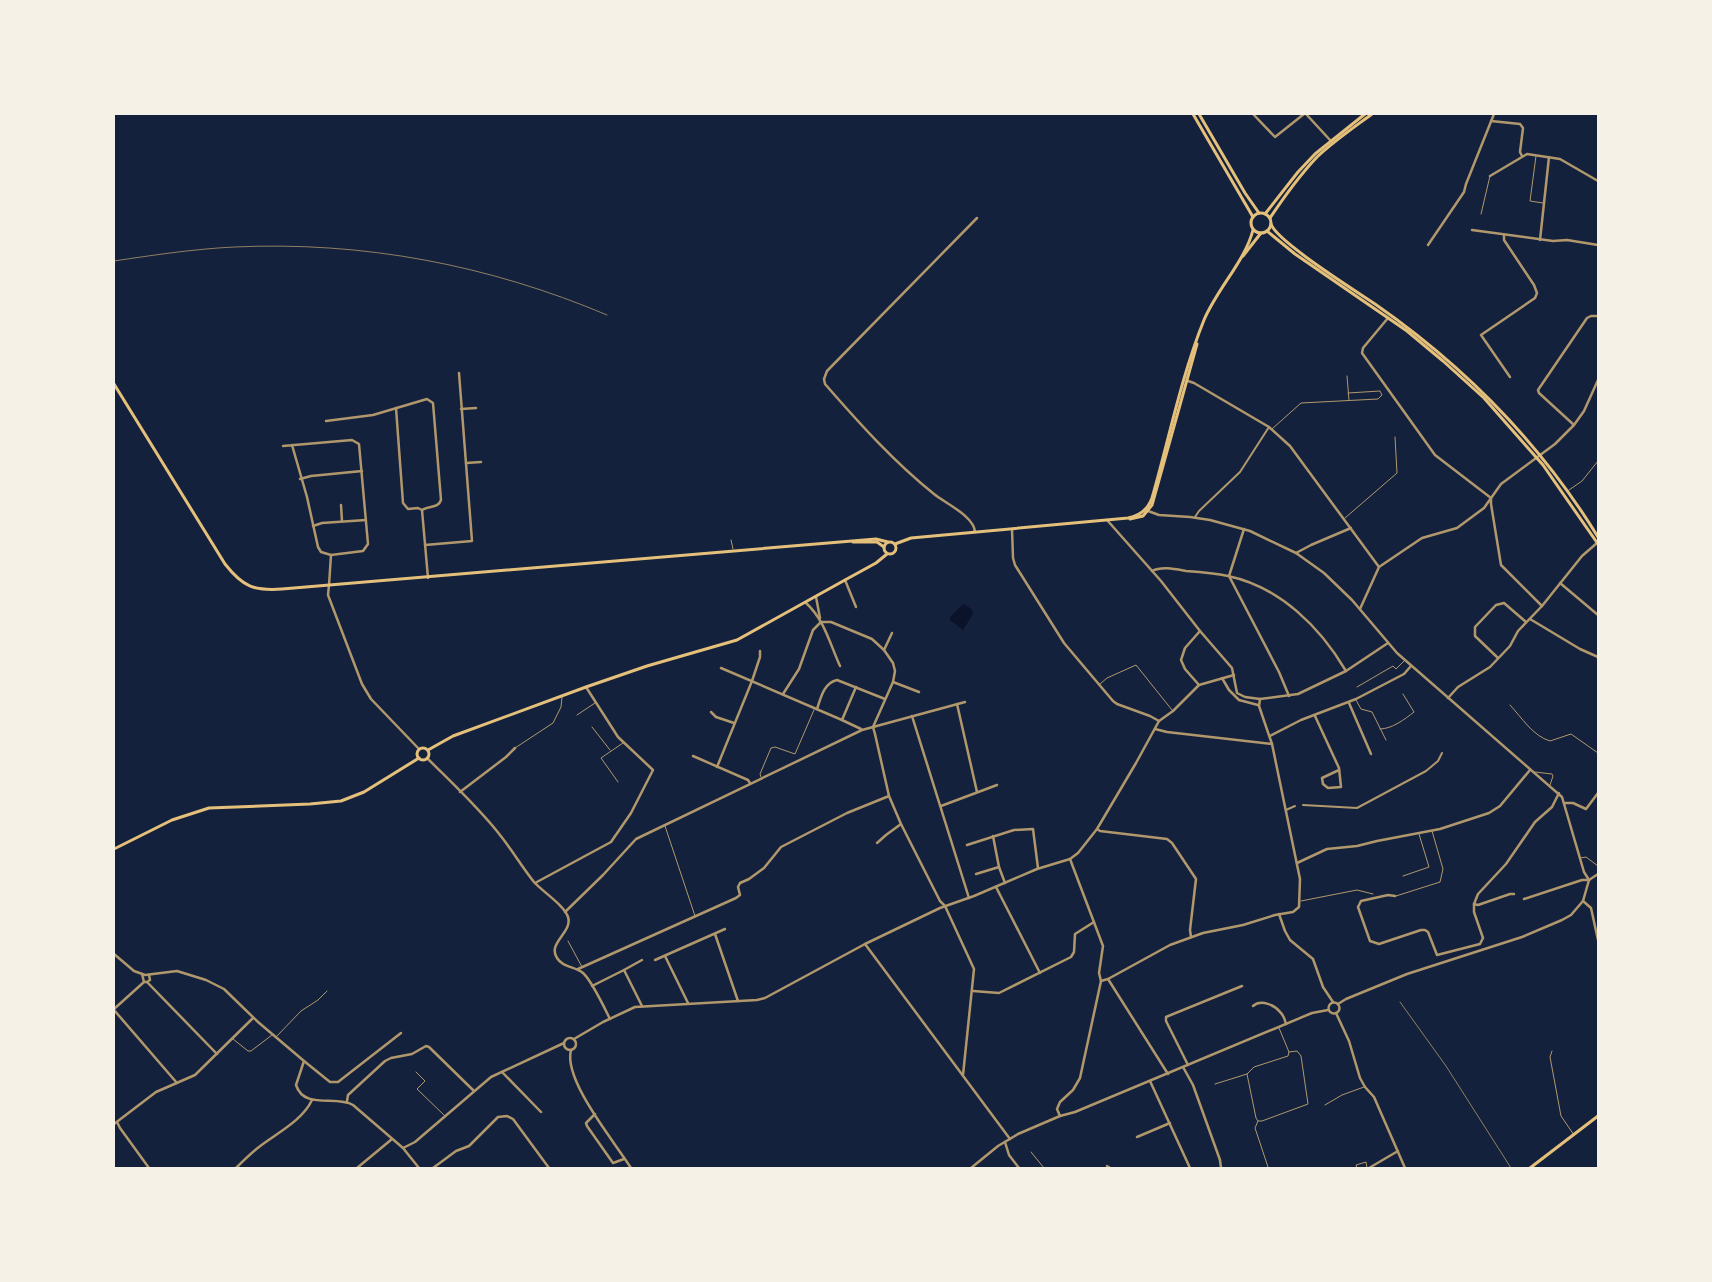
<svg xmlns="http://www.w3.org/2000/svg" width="1712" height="1282" font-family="Commissioner,sans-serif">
<rect width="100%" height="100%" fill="#14213d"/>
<!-- water -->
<polygon fill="#0b132b" points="963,604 972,609 973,614 963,630 950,620 950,617"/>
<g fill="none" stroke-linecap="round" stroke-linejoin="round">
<!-- service -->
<g stroke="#b1986c" stroke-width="1">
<polyline points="1536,156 1530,201 1543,203"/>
<polyline points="1481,214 1490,176"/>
<polyline points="1347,376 1349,400"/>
<polyline points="1272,429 1301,403 1378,399 1382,395 1380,391 1348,393"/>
<polyline points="1569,490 1582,481 1598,461"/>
<polyline points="1345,518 1397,473 1395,437"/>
<polyline points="731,540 733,549"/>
<polyline points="1100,684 1107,678 1136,665 1172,710"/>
<polyline points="1357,687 1393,666 1396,669 1404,661"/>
<polyline points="1356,700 1361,709 1372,712 1386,740"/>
<path d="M1510,705C1522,718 1533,736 1550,741L1571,734L1598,753"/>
<polyline points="577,715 595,703"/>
<polyline points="592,727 610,750"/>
<path d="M1380,729C1392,729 1405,719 1414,712L1403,694"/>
<polyline points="515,748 553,723 561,707 562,697"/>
<polyline points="1535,772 1552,774 1553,776 1550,785"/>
<polyline points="761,777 760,774 771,748 775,747 795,754 814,710"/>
<polyline points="618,782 601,758 623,743"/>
<polyline points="665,826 695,916"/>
<polyline points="1580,858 1586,857 1598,866"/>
<polyline points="1403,876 1429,867 1419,834"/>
<polyline points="1396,896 1440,882 1443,869 1432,831"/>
<polyline points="1301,901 1357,890 1373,894"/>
<polyline points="568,941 582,967"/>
<polyline points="276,1037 301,1011 318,1000 327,991"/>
<polyline points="233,1039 248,1051 251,1051 272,1035"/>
<polyline points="1552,1051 1550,1057 1561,1116 1574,1135"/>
<polyline points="416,1072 425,1081 417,1089 445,1116"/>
<polyline points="1247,1074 1256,1118 1258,1121 1262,1121 1308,1104 1301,1056 1297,1051 1289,1052"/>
<polyline points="1215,1084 1247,1074 1254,1067 1288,1056 1289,1052 1279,1028"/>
<polyline points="1325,1105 1342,1095 1364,1087"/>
<polyline points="1258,1121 1255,1128 1268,1167"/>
<polyline points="1031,1152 1044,1168"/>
<polyline points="1357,1168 1356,1165 1366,1162 1367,1168"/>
</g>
<!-- pedestrian -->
<g stroke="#b1986c" stroke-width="2">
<polyline points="1195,517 1199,511 1240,472 1269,427"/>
<polyline points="1303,805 1357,808 1426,771 1438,761 1442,753"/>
<polyline points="1286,810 1295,806"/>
</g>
<!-- minor -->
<g stroke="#b1986c" stroke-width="2.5">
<polyline points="1253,114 1275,137 1304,114"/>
<polyline points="1306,114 1330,140"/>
<polyline points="1491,121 1520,124 1523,128 1520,152 1522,156"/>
<polyline points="1490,176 1527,154 1560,159 1598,181"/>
<polyline points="1472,230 1553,241 1567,240 1598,245"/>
<polyline points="1504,235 1504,240 1534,285 1537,293 1535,298 1481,335 1510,377"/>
<polyline points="1540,240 1549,157"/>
<polyline points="1428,245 1464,192 1466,184 1494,114"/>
<polyline points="1388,318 1363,348 1362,353 1435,455 1491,498 1491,504 1501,565 1542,606"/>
<polyline points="1188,381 1194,383 1269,427 1290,446 1379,567"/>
<polyline points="461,409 476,408"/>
<path d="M326,421L373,415L427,399L433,403L441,500C438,509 429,505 422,510L418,508L408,509L403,503L396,408"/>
<polyline points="1574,425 1539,393 1538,390 1587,318 1591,316 1598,316"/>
<polyline points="283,446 352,440 359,444 368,544 363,551 331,555 321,552 318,547 307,497 292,445"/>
<polyline points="466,463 481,462"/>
<polyline points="300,479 311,476 362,471"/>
<polyline points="341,505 342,521"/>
<polyline points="422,510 428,578"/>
<polyline points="1107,520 1161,581 1200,631 1232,668 1237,693 1245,697 1260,699 1298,694 1346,671 1388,643"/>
<polyline points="313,526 322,523 366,520"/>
<polyline points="1244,529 1229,576 1279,672 1289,696"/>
<path d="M975,532C974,516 945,503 934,494C894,462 859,423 825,384L824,379L827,371L977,218"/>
<polyline points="425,545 472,541 459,373"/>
<polyline points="1296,553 1311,545 1351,528"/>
<path d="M1152,571C1162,566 1175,569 1186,571C1200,572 1214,573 1228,576C1280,587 1320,627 1346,671"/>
<polyline points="845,580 856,607"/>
<polyline points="1560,583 1598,615"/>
<polyline points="329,585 331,555"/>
<polyline points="816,597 820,618"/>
<path d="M806,603C824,619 830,644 840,666"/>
<polyline points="1360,609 1379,567 1422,538 1457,528 1484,508 1501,484 1555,444 1574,425 1584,411 1598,380"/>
<polyline points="1530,619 1580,649 1598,657"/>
<polyline points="821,622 831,622 872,639 884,650 893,663 895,671 893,682 873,727 875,734 889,796 901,824 940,901 945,906 974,969 963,1075"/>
<polyline points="884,650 892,633"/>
<polyline points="1498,658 1475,636 1475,627 1496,605 1504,603 1526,622"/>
<polyline points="721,668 842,720 861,729"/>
<polyline points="1222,678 1229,690 1239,700 1258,705"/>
<polyline points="893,682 919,692"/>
<polyline points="1199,685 1185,669 1181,660 1185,648 1200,631"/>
<polyline points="783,694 799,669 813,630 821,622"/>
<polyline points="1448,698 1458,687 1490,667 1510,646 1518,631 1542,606 1582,556 1597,543"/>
<polyline points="1349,703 1371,754"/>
<polyline points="957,704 977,792"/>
<path d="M817,709C821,697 824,683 837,680L885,699"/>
<polyline points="711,712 716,717 734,723"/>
<polyline points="912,716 969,898"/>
<polyline points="1315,716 1339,768 1341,787 1328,788 1323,784 1322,778 1339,770"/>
<polyline points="842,720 856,687"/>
<polyline points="1155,729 1167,732 1272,744"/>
<polyline points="1270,736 1301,720 1356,699 1404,674 1411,666"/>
<polyline points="693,756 748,780 750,783"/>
<path d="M427,758C452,783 479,808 500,835C512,850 522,867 534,882C543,892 564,905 568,917C573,932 547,943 557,958C563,968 575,966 583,973C592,981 604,1007 610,1019"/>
<polyline points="717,767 752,681 760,657 760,651"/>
<polyline points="460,792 506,757 515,748"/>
<polyline points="1565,803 1573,803 1586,809 1598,793"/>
<polyline points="941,806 997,785"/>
<polyline points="1097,829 1100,831 1167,839 1172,843 1196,879 1190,930 1191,937"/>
<polyline points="993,836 999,867 1005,883"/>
<polyline points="877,843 886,835 901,824"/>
<polyline points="967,845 1014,830 1033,829 1038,868"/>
<polyline points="1297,863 1327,849 1357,846 1377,841 1440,829 1489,813 1500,806 1530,770"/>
<polyline points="976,874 999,867"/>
<polyline points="535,883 611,842 631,813 653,770 618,737 586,687"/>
<polyline points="996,887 1040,973"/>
<polyline points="1395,896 1388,895 1361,901 1358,907 1370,941 1379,944 1421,930 1425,930 1428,932 1437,955 1480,944 1483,938 1474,912 1474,904 1478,894 1506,864 1535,822 1552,807 1559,793"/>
<polyline points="1524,899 1582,880 1589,880"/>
<polyline points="1583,901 1591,908 1598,940"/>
<polyline points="1474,904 1478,905 1510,894 1514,894"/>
<polyline points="565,912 603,875 636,839 862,730 965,702"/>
<polyline points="1279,914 1285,931 1290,940 1313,959 1323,987 1333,1002"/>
<polyline points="715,934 738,1001"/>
<polyline points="865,944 1010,1139"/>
<path d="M114,954L134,971L145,975L177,971L206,980L224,989L258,1022L304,1061L296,1085C304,1110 336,1095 353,1105L403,1148L419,1168"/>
<polyline points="665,956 688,1003"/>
<polyline points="655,960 725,929"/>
<polyline points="578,969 736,898 740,895 738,887 740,883 749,879 764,868 781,847 847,813 889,796"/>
<polyline points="624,970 642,960"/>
<polyline points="142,974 144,982 147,982 150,980 149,975"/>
<polyline points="1108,979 1168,1074"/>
<polyline points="1101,981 1108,979 1170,945 1203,933 1243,925 1275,915 1293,912 1299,907 1300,879 1272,744 1259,706 1260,699"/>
<polyline points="147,982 217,1054"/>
<polyline points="592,986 624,970 642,1006"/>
<polyline points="973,991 999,993 1071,957 1074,952 1075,934 1094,922"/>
<path d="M1253,1006C1261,999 1275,1005 1281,1013C1284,1016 1285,1020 1286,1024"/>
<polyline points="114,1009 144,982"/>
<polyline points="114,1010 177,1083"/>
<polyline points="1336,1013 1349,1041 1360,1078 1365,1087 1374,1097 1405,1168"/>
<circle cx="570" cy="1044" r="6"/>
<polyline points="574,1039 603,1022 635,1007 757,1000 765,998 865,944 940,908 974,896 1037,869 1070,859 1078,853 1097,829 1136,763 1159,721 1173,711 1199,685 1234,675"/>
<path d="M571,1050C563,1080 614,1141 631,1168"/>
<polyline points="304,1061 330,1082 338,1082 401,1033"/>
<polyline points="1188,1065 1166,1021 1166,1017 1242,986"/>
<polyline points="1183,1067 1193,1085 1220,1160 1221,1168"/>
<polyline points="502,1072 541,1112"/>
<polyline points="1150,1081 1190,1168"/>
<polyline points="347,1101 348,1095 385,1061 391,1058 412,1054 426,1046 429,1047 474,1091"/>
<polyline points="595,1114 586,1123 587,1126 613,1163 624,1159"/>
<polyline points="1060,1116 1057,1109 1060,1102 1073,1090 1080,1078 1101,981 1099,973 1103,946 1070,859"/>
<polyline points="117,1122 120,1128 149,1168"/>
<polyline points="114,1124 156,1092 195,1075 253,1018"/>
<polyline points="1137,1137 1170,1123"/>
<polyline points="1005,1142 1009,1155 1019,1168"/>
<polyline points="403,1148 415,1142 491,1077 564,1043"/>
<polyline points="1107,1166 1110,1168"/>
<path d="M236,1168C243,1161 251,1153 259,1147C277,1133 302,1121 312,1100"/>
<polyline points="357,1168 392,1139"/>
<polyline points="433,1168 456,1151 469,1146 498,1117 507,1116 513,1119 549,1168"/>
<polyline points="1369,1168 1398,1151"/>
</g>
<!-- tertiary -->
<g stroke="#b1986c" stroke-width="2.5">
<polyline points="1148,511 1159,515 1190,517 1210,520 1250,531 1296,553 1324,573 1352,600 1397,653 1562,797 1584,872 1589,880"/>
<polyline points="1012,529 1013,558 1015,565 1064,643 1113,701 1117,704 1150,716 1159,721"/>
<polyline points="329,585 328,595 362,684 371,699 419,749"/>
<polyline points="1589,880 1598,874"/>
<circle cx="1334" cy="1008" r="5.5"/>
<polyline points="1338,1004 1346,999 1407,974 1522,937 1562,920 1571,915 1583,901 1589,880"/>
<polyline points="971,1168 998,1146 1018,1134 1060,1116 1075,1112 1312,1013 1328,1010"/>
</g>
<!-- secondary -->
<g stroke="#e5c07b" stroke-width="3">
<polyline points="1193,114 1253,217"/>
<polyline points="1199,114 1245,193 1259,213"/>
<circle cx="1261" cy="223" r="10"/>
<polyline points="1265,214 1298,172 1315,154 1365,114"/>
<path d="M1270,218C1284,197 1299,176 1317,157C1334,141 1353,128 1372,114"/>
<path d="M1271,224C1276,241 1356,291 1375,304C1464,366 1541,444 1598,537"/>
<polyline points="1267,231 1295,254 1407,331 1443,361 1484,398 1543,465 1598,544"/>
<polyline points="1243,256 1261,233"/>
<path d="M114,384L225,564C243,587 254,591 282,589L876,539L888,542"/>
<polyline points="1130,519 1143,516 1152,505 1197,344"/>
<circle cx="890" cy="548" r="6"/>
<polyline points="853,542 877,542 884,547"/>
<path d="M895,544L911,538L1128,518C1139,516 1148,509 1152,498C1169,439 1181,377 1204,320C1217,289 1245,261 1253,230"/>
<circle cx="423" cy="754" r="6"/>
<polyline points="428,750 453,736 586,687 647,666 737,640 845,580 876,563 887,554"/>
<polyline points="114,849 172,820 209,808 310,804 341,801 364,792 419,758"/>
<polyline points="1530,1168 1598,1116"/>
</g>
<!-- rail -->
<g stroke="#918062" stroke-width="1">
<path d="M114,261C154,255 194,249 234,247C363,241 489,265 607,315"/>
<polyline points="1400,1002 1446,1066 1511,1168"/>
</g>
</g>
<!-- border -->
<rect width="1712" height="1282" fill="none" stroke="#f6f1e7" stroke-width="230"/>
</svg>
